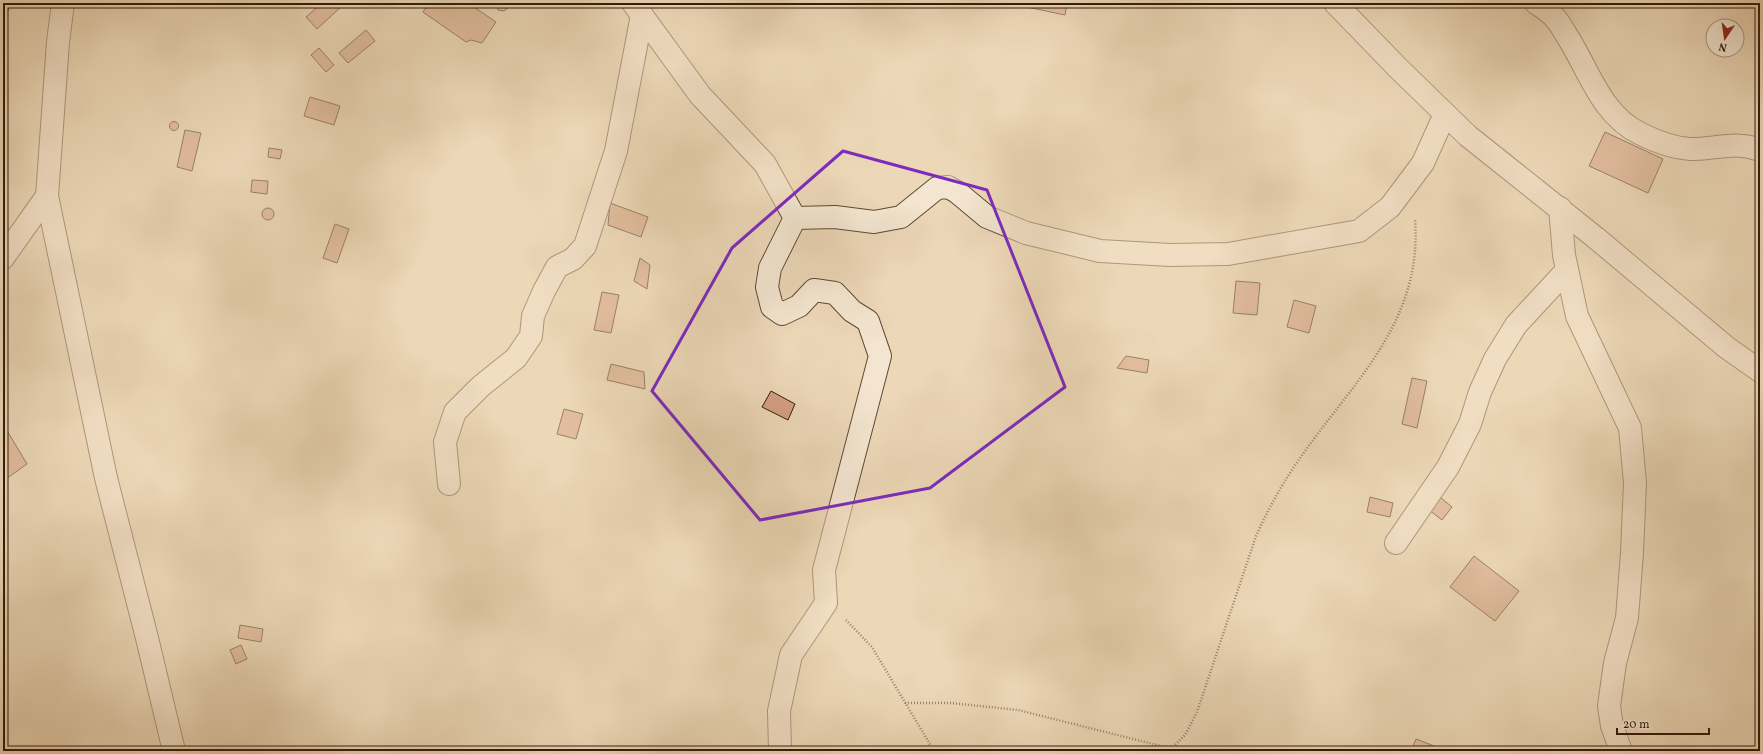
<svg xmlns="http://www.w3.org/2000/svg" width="1763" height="754" font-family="Vollkorn,serif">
<rect width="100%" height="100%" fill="#ecd7b7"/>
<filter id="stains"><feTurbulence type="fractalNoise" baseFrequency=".005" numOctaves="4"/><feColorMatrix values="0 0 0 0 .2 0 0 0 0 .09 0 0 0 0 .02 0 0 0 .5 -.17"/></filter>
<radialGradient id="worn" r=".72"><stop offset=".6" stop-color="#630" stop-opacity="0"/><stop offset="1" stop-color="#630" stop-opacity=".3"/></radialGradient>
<!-- building -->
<g fill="#d59f84" stroke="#321b08">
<polygon points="322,3 339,3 342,6 317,29 306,17"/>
<polygon points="429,3 468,3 496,22 482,43 471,40 466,42 423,12"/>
<polygon points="498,3 508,3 508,8 504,11 498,10 497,6"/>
<polygon points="1008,3 1067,3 1065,15"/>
<polygon points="3,5 9,8 3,26"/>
<polygon points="366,30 375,41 348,63 339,53"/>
<polygon points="319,48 334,65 326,72 311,55"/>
<polygon points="310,97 340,106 334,125 304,116"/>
<circle cx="174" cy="126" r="4.5"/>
<polygon points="185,130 201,133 192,171 177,167"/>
<polygon points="1605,132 1663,159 1648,193 1589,166"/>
<polygon points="269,148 282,150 280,159 268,157"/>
<polygon points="252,180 268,181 267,194 251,192"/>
<polygon points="610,203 648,217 641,237 608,225"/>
<circle cx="268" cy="214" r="6"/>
<polygon points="335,224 349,229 337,263 323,258"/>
<polygon points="640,258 650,265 647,289 634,281"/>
<polygon points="1236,281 1260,283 1257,315 1233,313"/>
<polygon points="602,292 619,295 611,333 594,330"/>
<polygon points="1294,300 1316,306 1309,333 1287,327"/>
<polygon points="1126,356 1149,360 1147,373 1117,368"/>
<polygon points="611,364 644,372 645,389 607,380"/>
<polygon points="1412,378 1427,381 1417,428 1402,424"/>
<polygon points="771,391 795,404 788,420 762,407"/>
<polygon points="564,409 583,414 576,439 557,434"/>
<polygon points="3,424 27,464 3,481"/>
<polygon points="1435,493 1452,507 1442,520 1424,506"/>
<polygon points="1370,497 1393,503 1390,517 1367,512"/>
<polygon points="1474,556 1519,591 1495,621 1450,587"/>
<polygon points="240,625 263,629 261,642 238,638"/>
<polygon points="241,645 247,659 236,664 230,650"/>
<polygon points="1416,739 1434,746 1432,751 1411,751"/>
</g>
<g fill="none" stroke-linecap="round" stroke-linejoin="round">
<!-- minor casing -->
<g stroke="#604a34" stroke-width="24">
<g id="minor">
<polyline points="63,3 58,42 47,196 106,478 147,638 174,751"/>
<polyline points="633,3 700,95 765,164 795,218 770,268 767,287 772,307 782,314 799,306 814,290 835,293 852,311 868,321 880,356 824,570 826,603 791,655 779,711 780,751"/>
<polyline points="1335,3 1398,68 1468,136 1596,238 1726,347 1760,371"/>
<path d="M1536,3C1542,7 1550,12 1555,18C1560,23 1563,30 1567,36C1589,70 1601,115 1641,134C1655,141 1674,148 1690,149C1716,150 1733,140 1760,150"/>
<polyline points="1560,208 1564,255 1577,316 1630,428 1635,483 1632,553 1627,618 1615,663 1609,706 1612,726 1621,751"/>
<polyline points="795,218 835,217 874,222 901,217 937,188 948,187 957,192 987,217 1026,233 1100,251 1170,255 1228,254 1359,231 1390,207 1423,163 1445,114"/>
<polyline points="3,258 47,196"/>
<polyline points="449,484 445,442 455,412 481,386 516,358 531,336 533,316 544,291 557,267 573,259 585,246 616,151 642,15"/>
<polyline points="1396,543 1448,467 1470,424 1480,392 1495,359 1516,325 1567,270"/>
</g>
</g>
<!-- path -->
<g stroke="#321b08" stroke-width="2.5" stroke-dasharray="1 2" stroke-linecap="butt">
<polyline points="846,620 872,647 934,751"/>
<path d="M905,703H951L1018,710L1161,746L1173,747L1185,735L1197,712L1256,536C1267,512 1279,489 1294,467C1347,387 1423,326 1415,220"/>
</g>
<!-- minor -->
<use href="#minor" stroke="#f3e5d0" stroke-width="22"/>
</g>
<!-- marked area -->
<path d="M0 0H1763V754H0ZM843,151L987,190L1065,387L930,488L760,520L652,391L732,248Z" fill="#ecd7b7" fill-opacity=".55" fill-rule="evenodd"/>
<path fill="none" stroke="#7b2cbf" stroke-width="3" stroke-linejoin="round" d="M843,151L987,190L1065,387L930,488L760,520L652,391L732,248Z"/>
<!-- margin -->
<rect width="1763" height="754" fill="none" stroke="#ecd7b7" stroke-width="16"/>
<rect x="4" y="4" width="1755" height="746" fill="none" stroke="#321b08" stroke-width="2"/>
<rect x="8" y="8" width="1747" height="738" fill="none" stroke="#321b08"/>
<!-- north arrow -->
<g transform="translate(1725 38) rotate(193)"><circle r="19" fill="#f3e5d0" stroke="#a69480"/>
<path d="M0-3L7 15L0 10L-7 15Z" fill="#8f2418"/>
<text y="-6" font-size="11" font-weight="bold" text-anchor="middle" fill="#321b08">N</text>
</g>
<!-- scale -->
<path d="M1617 728v6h92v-6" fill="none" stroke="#321b08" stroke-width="2"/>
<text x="1623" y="728" font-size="12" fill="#321b08" stroke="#f3e5d0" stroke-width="3" paint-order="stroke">20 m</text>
<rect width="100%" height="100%" filter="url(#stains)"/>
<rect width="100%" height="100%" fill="url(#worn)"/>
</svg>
